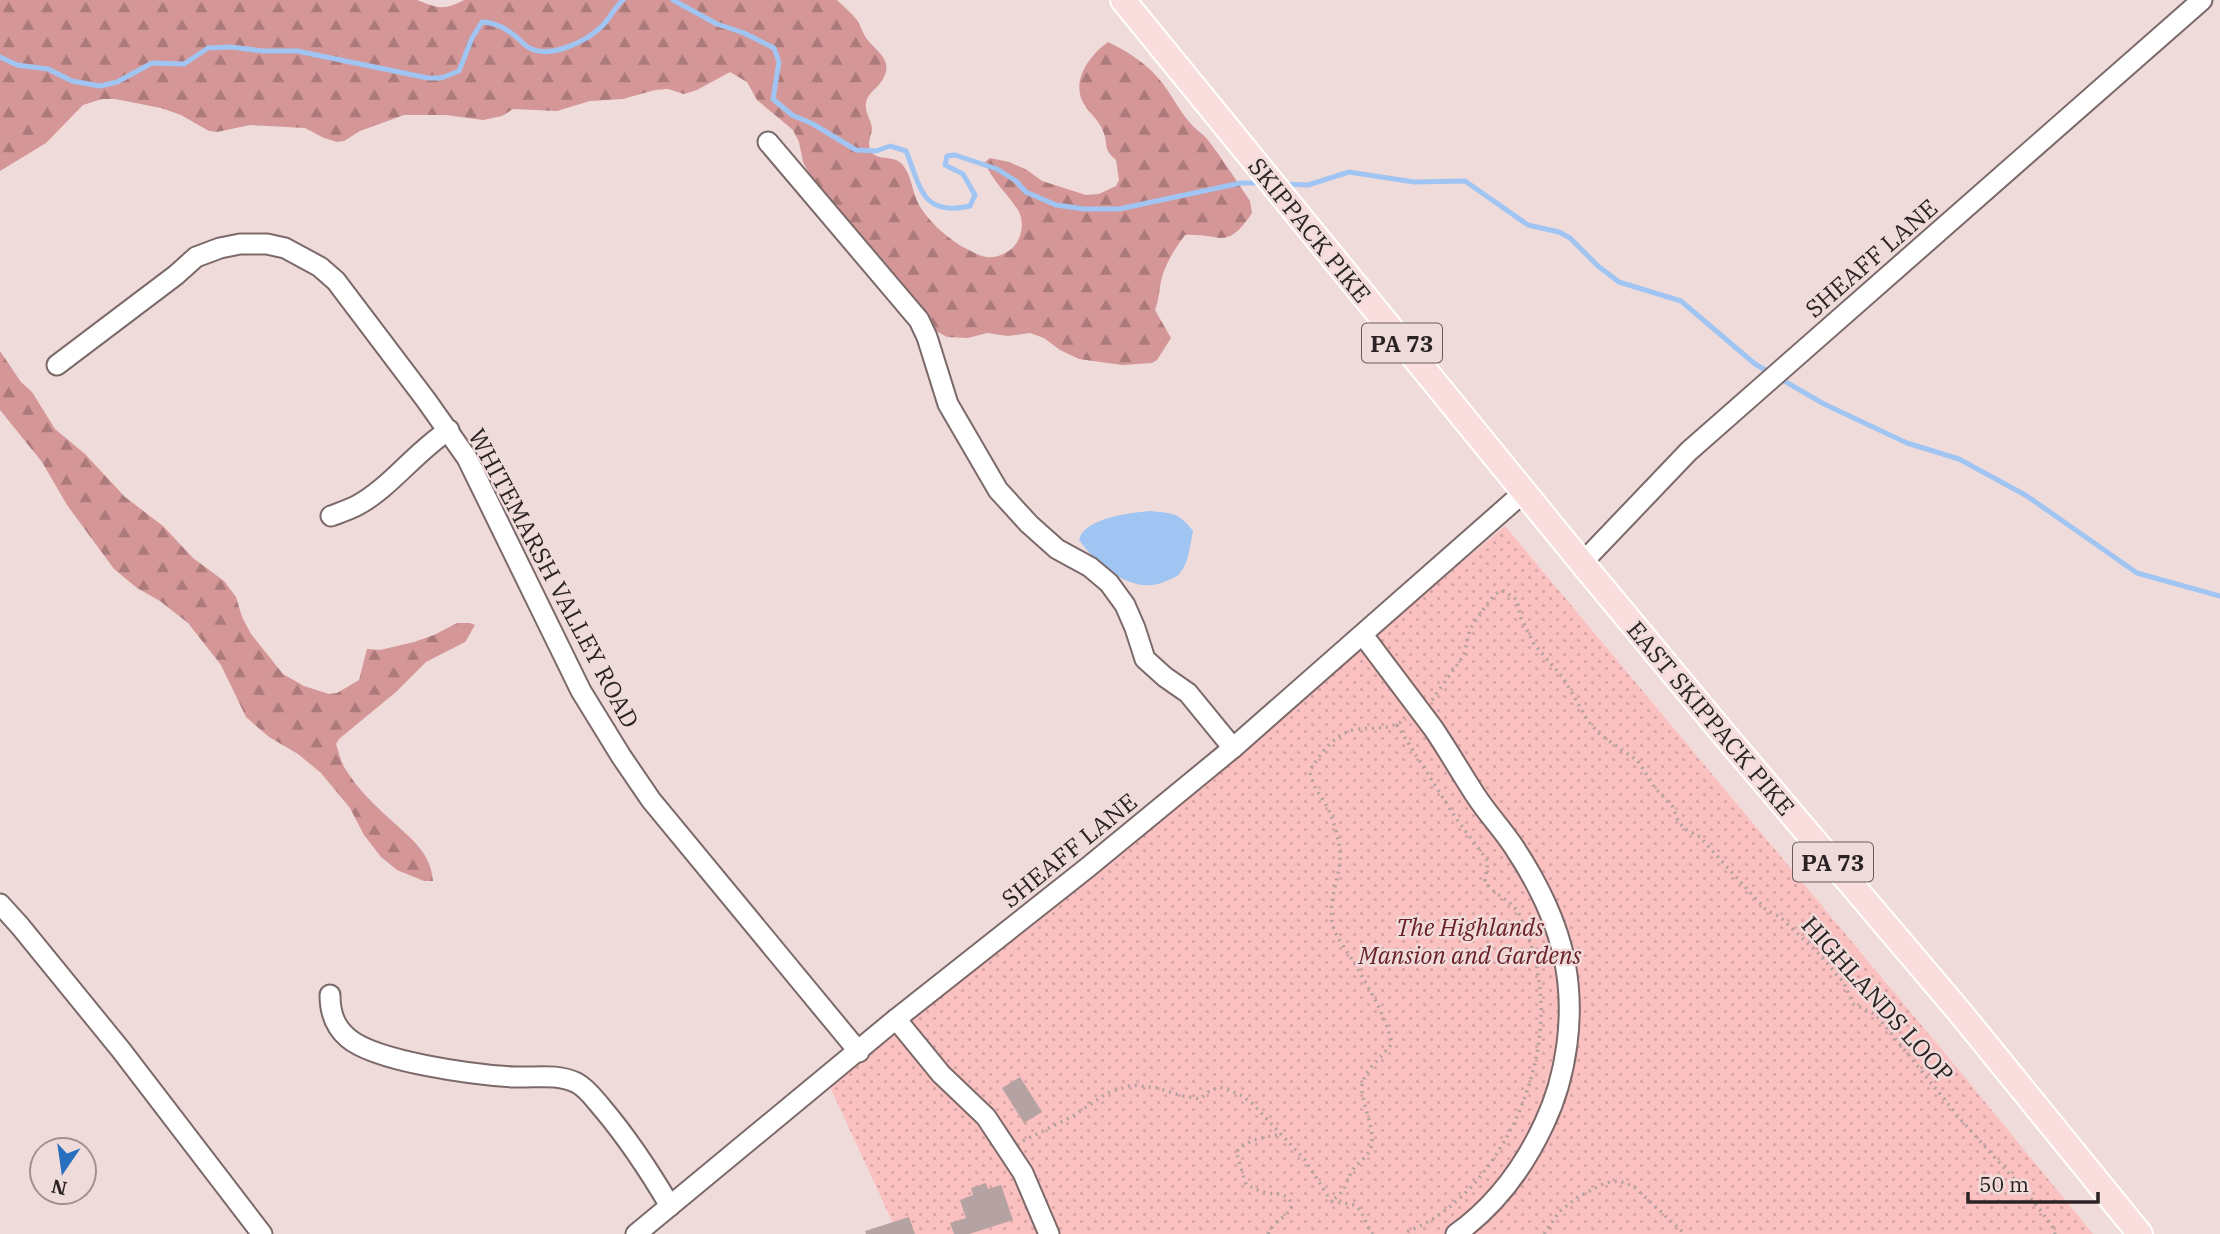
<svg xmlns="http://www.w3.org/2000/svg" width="2220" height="1234" font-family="'IBM Plex Serif',serif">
<defs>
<pattern id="forest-firs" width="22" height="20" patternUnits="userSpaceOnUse" patternTransform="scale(1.75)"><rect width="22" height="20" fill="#d49696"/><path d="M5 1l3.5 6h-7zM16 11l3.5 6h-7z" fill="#ac7a7a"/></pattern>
<pattern id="park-dots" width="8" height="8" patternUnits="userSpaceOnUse" patternTransform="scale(1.75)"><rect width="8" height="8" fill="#fbc0c0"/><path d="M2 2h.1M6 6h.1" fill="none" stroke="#d7a5a5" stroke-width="1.8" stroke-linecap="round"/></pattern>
</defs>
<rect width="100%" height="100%" fill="#f0dbdb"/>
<!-- forest -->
<g fill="url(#forest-firs)">
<path d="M0,0H417C438,8 443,11 464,0H837C844,7 854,15 859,23C861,28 863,33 866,38C875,50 893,59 884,77C880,87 868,92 866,102C864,111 871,120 872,128C872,133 869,138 869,144C870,164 892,153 902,164C911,175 911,185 916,198C922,216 947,238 963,247C980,256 989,262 1007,252C1021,244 1026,224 1018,210C1007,193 992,181 985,162L990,158L1009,162L1027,170L1042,181L1086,195L1099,194L1116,186L1119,180L1116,160C1102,148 1109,145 1103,131C1099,120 1089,113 1084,104C1070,81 1090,55 1108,42C1129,52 1149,65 1163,84C1173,97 1180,112 1191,124C1195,129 1202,133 1207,139C1222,158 1236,180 1250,201L1252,213C1226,252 1221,233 1185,235C1177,246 1169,258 1164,271C1159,283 1160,298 1155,310L1171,338L1157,360L1152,363L1122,365L1079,359L1060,350L1044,338L1030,333L1008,336L987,333L968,338L947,337L936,331L816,186L803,162L799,142L793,130L757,100L747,82L730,72L697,90L684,94L668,89L655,90L623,99L590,101L557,111L513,109L502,116L483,120L446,115H404L360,131L344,141L337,142L324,138L305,128L250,125L217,132L209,131L181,115L161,108L115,99H102L83,105L46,143L0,171Z"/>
<path d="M0,351L21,382L32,392L55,429L85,454L125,497L163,526L193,558L224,581L236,597L242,617L251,634L283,674L304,686L329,694L337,693L359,680L367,649L380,650L414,642L434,635L457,623H470L475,625L465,642L426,662L396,692L339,739L336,744C339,753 341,763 346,770C358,789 374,805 390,819C410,838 431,852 433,881H424L397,870L381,857L364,835L350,808L321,773L298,754L269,737L246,717L221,665L188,623L160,601L137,588L114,569L67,505L42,462L0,410Z"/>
</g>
<!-- park -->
<polygon fill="url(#park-dots)" points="1505,526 1967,1080 2093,1234 898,1234 830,1087 1224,764"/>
<!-- water -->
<path fill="#a1c5f2" d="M1149,511C1171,513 1179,512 1193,531C1190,544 1189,563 1180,573C1177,577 1171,579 1166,581C1134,597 1097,565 1079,540C1084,518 1129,513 1149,511Z"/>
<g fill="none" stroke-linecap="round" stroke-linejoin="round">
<!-- stream -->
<g stroke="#a1c5f2" stroke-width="5">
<path d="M673,0L717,24L744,33L774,48L779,62L773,99L792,115L813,124L856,150L876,151L890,146L906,151C921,187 921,217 970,206L975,195L963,174L945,165L947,156L955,155L997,169L1016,181L1026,192L1056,205L1084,209H1119L1241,183H1263"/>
<path d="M0,57L17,65L48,69L72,81L100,86L117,82L152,63L184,64L208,48L231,47L263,51H297L428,78H441L459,71L472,38L482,22C498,22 513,33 524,44C544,63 587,42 603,25C611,17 613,9 623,0"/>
<polyline points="1283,184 1308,185 1349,172 1414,182 1465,181 1528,225 1559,232 1570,238 1598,266 1619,282 1681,301 1755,364 1824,404 1907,443 1959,459 2027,496 2137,573 2220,596"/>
</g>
</g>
<!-- building -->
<g fill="#b5a2a2">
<polygon points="1020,1077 1042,1112 1024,1123 1002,1088"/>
<polygon points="986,1183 988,1189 1001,1185 1013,1220 969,1234 954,1234 950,1223 966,1218 960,1200 973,1195 971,1188"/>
<polygon points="909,1217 915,1234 866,1234 865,1231"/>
</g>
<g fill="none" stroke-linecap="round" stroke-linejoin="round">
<!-- minor casing -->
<g stroke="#7b6a69" stroke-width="23">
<g id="minor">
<polyline points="768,142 919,320 927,337 948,404 998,490 1029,524 1057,549 1090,567 1109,583 1125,605 1135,628 1145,659 1165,677 1188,693 1233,748"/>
<polyline points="57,365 176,275 196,257 220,248 240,244 267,244 285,248 320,267 336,281 426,400 467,458 581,691 621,756 651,800 859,1052"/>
<path d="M331,516C339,513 348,510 356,506C389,489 416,451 449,430"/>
<polyline points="1582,563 1689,451 2202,0"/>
<path d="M1363,635C1386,666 1410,697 1433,728C1448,750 1461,773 1476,796C1487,813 1502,829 1514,847C1536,880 1558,923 1565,963C1575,1015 1567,1076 1544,1124C1524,1167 1495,1206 1456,1234"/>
<polyline points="0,904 20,926 121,1050 262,1234"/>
<path d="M330,995C330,1012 334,1026 348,1038C376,1062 476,1075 514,1077C536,1078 556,1073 577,1083C588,1089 595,1100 603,1109C629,1140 650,1172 670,1206"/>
<polyline points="896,1019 941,1074 986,1117 1023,1173 1049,1234"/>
<polyline points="636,1234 896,1019 1087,868 1233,748 1524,492"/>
</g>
</g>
<!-- major casing -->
<g stroke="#fff" stroke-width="28">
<polyline id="major" points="1123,0 1582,563 1723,733 1958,1010 2140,1234"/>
</g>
<!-- path -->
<g stroke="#b2a1a1" stroke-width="3.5" stroke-dasharray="2 5" stroke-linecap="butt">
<polyline points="1432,700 1464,655 1470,629 1490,600 1498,592 1504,591 1517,600 1521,618 1534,644 1564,679 1588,721 1598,733 1638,761 1655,788 1673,807 1678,821 1685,829 1700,837 1766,910 1779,916 1819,954 1844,983 1853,1004 1876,1015 1962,1121 2024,1190 2052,1225 2055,1234"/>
<path d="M1397,725L1455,817L1488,861L1485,881C1495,897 1514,900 1521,918C1531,940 1538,966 1540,990C1550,1079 1492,1203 1403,1233"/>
<polyline points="1023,1141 1073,1116 1107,1093 1132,1085 1157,1088 1179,1095 1200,1099 1208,1092 1219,1087 1239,1094 1252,1103 1305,1160 1331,1201"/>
<path d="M1268,1234C1273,1220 1289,1218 1292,1204C1286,1192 1278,1195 1267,1193C1259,1191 1253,1188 1246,1184L1236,1152C1249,1138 1264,1138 1282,1134"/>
<path d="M1373,1234C1366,1227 1365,1215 1358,1208C1352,1201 1339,1205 1331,1201C1346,1192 1344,1185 1352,1171C1357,1163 1366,1158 1370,1150C1379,1131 1357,1099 1363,1081C1369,1065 1383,1057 1392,1043C1384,1012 1369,988 1353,961C1347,951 1338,940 1334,929C1324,901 1345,873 1339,844C1337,833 1333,819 1328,809C1322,796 1311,786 1310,770C1321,754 1333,735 1353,730C1374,726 1386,732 1406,719"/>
<polyline points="1544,1234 1559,1212 1578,1197 1605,1183 1619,1181 1633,1186 1685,1234"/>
</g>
<!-- minor -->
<use href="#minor" stroke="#fff" stroke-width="19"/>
<!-- major -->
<use href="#major" stroke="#fadede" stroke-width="24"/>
</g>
<g text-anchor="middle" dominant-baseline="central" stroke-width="5" stroke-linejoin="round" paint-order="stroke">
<!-- shield labels -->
<g fill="#f0dbdb" stroke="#665a5a" stroke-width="2">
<rect x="1362" y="323.5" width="80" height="39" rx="5"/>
<rect x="1793" y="842.5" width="80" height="39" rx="5"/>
</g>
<g font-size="23" font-weight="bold" fill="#2b2323">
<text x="1402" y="343">PA 73</text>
<text x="1833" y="862">PA 73</text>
</g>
<!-- street labels -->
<g font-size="24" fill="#2b2323" stroke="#f0dbdb">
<text transform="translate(1310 230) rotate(51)">SKIPPACK PIKE</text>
<text transform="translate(1871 258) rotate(-41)">SHEAFF LANE</text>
<text transform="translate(554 578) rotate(62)">WHITEMARSH VALLEY ROAD</text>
<text transform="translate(1711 718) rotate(50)">EAST SKIPPACK PIKE</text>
<text transform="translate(1069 850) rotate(-39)">SHEAFF LANE</text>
<text transform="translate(1878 999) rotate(48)">HIGHLANDS LOOP</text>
</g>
<!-- park labels -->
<g font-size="24" font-style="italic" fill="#6a2027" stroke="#f0dbdb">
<text x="1470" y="927">The Highlands<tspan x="1470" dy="28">Mansion and Gardens</tspan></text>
</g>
</g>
<!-- north arrow -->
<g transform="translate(63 1171) rotate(193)"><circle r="33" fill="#f0dbdb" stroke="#a19191" stroke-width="2"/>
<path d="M0-5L12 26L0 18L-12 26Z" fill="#296fc0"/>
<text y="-10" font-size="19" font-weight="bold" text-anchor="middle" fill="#2b2323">N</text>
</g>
<!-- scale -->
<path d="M1968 1192v10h130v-10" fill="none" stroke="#2b2323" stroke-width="3.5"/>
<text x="1979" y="1192" font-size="21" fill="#2b2323" stroke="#f0dbdb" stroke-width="5" paint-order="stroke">50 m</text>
</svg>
